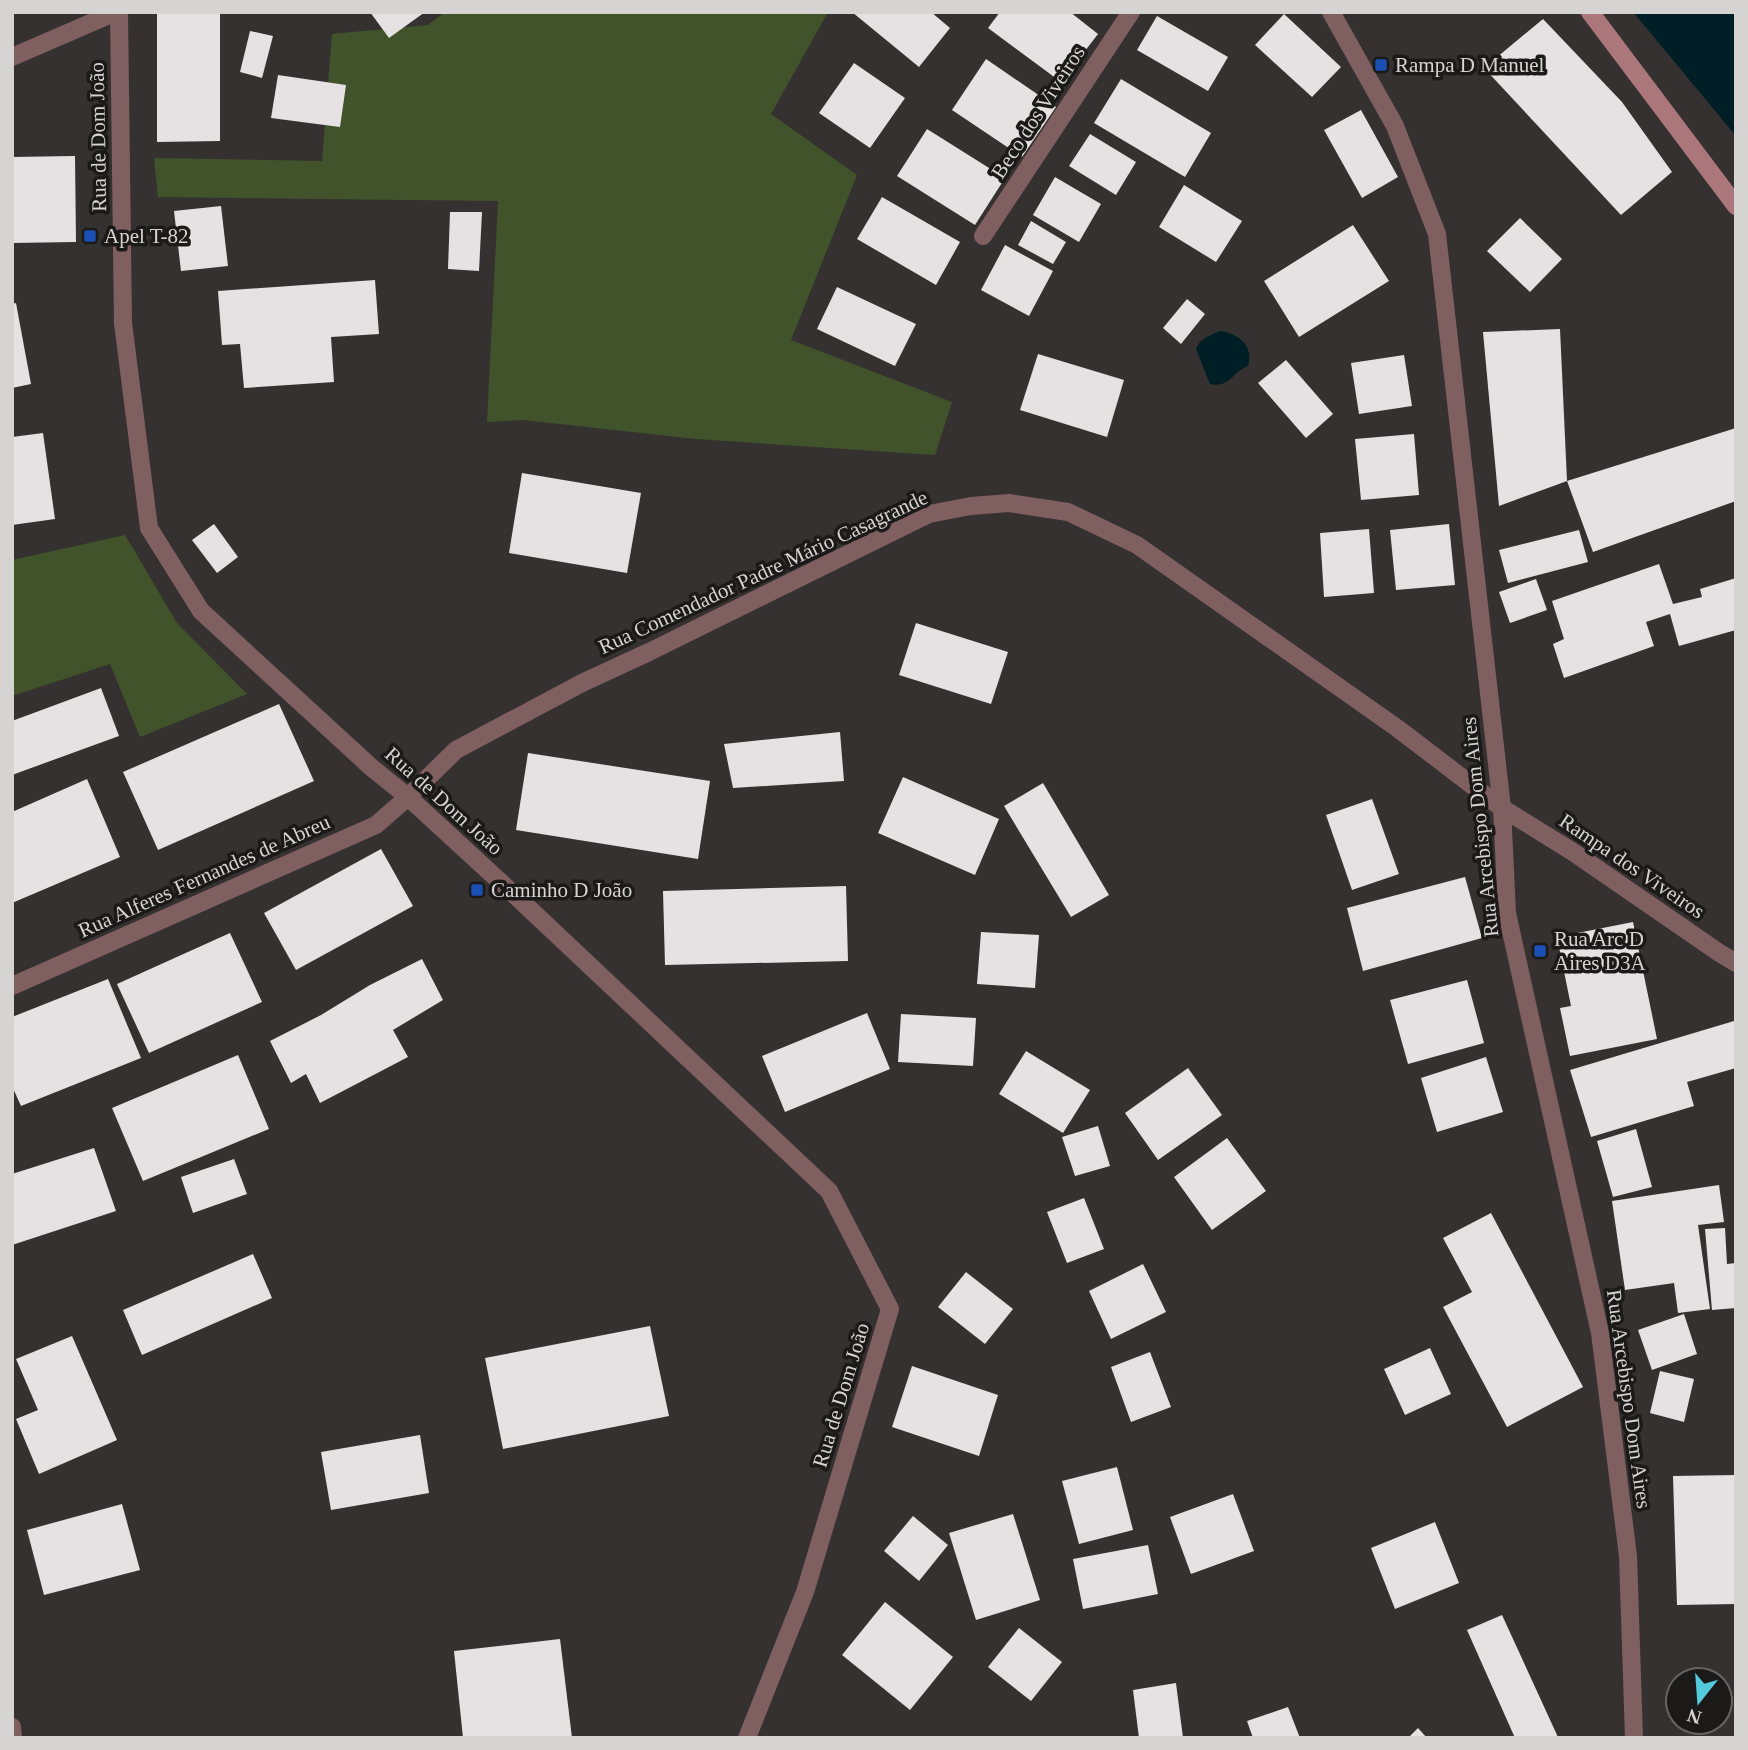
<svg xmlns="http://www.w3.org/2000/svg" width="1748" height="1750" font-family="Georgia,serif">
<rect width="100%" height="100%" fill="#353130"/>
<!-- green -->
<g fill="#41532b">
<polygon points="445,12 828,12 771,114 857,175 791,340 952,402 935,455 696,439 523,420 487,422 498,201 158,197 154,158 322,161 332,34 428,25"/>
<polygon points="125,535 177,623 247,694 140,737 110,664 12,696 12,560"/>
</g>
<!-- water -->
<g fill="#001e25">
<polygon points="1633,12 1736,12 1736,136"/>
<path d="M1220,331C1239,333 1254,347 1248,366C1231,373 1230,388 1210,384L1196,349C1199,339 1211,335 1220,331Z"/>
</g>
<!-- building -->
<g fill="#e6e2e4">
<polygon points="157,12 220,12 220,141 157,142"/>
<polygon points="370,12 425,12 389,38"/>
<polygon points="852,12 931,12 950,28 919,67"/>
<polygon points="1000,12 1070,12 1098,34 1061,82 988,28"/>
<polygon points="1284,14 1341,67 1312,97 1255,45"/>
<polygon points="1157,16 1228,57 1208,91 1137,50"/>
<polygon points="1543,19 1622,102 1672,172 1621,215 1484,68"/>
<polygon points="250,31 273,36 262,78 240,72"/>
<polygon points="986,59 1056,107 1022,157 952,110"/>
<polygon points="854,63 905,98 870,148 819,113"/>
<polygon points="278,75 346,85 340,127 271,118"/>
<polygon points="1121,79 1211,133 1185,177 1094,123"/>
<polygon points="1361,110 1398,177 1362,198 1324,130"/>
<polygon points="927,129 1005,178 975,225 897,176"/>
<polygon points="1090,134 1136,162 1116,195 1069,166"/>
<polygon points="75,156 76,242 12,243 12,157"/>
<polygon points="1055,177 1101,204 1079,242 1033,215"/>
<polygon points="1184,185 1242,221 1216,262 1159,227"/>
<polygon points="882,197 960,242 936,285 857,239"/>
<polygon points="221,206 228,266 181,271 174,211"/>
<polygon points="450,212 482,212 479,271 448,269"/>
<polygon points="1520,218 1562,259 1530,292 1487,251"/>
<polygon points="1031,221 1066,242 1053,264 1018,245"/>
<polygon points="1353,225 1389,281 1299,337 1264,281"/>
<polygon points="1005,245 1053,271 1029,316 981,290"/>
<polygon points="375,280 379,334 331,337 334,382 244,388 240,344 222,345 218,291"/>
<polygon points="837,287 916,324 895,366 817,329"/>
<polygon points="1187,299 1205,314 1181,344 1163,328"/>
<polygon points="16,303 31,384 12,388 12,304"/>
<polygon points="1560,329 1567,481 1499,506 1483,332"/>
<polygon points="1038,354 1124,380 1107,437 1020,410"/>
<polygon points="1404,355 1412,406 1359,414 1351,363"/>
<polygon points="1286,360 1333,414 1306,438 1258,383"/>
<polygon points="1736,428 1736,501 1593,552 1567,481"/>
<polygon points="43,433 55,519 12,525 12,437"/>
<polygon points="1414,434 1419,495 1361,500 1355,439"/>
<polygon points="522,473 641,493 627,573 509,553"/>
<polygon points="214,524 238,557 217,573 192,540"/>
<polygon points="1449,524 1455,585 1396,590 1390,530"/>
<polygon points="1369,529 1374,593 1324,597 1320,533"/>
<polygon points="1579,530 1588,562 1508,583 1499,550"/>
<polygon points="1659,564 1673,604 1702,597 1700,589 1736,578 1736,630 1679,646 1670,614 1646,622 1654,646 1564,678 1553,644 1564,639 1552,601"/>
<polygon points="1536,579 1547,610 1510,623 1499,592"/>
<polygon points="916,623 1008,652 991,704 899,675"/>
<polygon points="101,688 119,736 12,775 12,721"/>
<polygon points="279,704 314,781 158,850 123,772"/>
<polygon points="840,732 844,781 733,788 724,744"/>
<polygon points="528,753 710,781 698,859 516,830"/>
<polygon points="903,777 999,819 975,875 878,833"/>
<polygon points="87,779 120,857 12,903 12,812"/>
<polygon points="1043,783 1109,895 1071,917 1004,806"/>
<polygon points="1372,799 1399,874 1352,890 1326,815"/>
<polygon points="381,849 413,906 296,970 264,913"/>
<polygon points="1465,877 1482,938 1363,971 1347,908"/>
<polygon points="846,886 848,961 665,965 663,891"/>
<polygon points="1633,922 1657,1039 1570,1056 1560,1008 1571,1006 1557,937"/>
<polygon points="981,932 1039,935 1035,988 977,984"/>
<polygon points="230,933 262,1002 149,1053 117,984"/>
<polygon points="422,959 443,1000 393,1030 408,1057 320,1103 306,1074 291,1083 270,1041 321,1015 370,985"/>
<polygon points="108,979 141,1058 21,1106 12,1086 12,1017"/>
<polygon points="1467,980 1484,1043 1408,1064 1390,1000"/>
<polygon points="867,1013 890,1069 785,1112 762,1056"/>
<polygon points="901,1014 976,1018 973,1066 898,1062"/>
<polygon points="1734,1021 1736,1026 1736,1068 1687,1082 1694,1106 1591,1137 1570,1070"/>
<polygon points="1026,1051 1090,1090 1063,1133 999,1094"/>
<polygon points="238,1055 269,1129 143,1181 112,1108"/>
<polygon points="1486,1057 1503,1112 1437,1132 1421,1078"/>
<polygon points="1188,1068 1222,1115 1158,1160 1125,1113"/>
<polygon points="1098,1126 1110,1166 1075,1176 1062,1137"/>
<polygon points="1636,1129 1652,1187 1613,1197 1597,1141"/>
<polygon points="1227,1138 1266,1191 1212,1230 1174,1177"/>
<polygon points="94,1148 116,1211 12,1245 12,1174"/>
<polygon points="234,1159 247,1194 193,1213 181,1177"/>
<polygon points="1719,1185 1724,1222 1698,1225 1710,1309 1678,1313 1674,1283 1625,1290 1612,1201"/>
<polygon points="1084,1198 1104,1249 1067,1263 1047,1212"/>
<polygon points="1491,1213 1583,1387 1507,1427 1443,1307 1472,1292 1443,1238"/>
<polygon points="1725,1228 1727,1264 1736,1263 1736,1308 1712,1310 1705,1229"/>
<polygon points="253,1254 272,1298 142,1355 123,1310"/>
<polygon points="1143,1264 1166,1312 1111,1339 1089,1291"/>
<polygon points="966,1272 1013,1309 985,1344 938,1307"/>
<polygon points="1684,1314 1697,1354 1652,1370 1638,1330"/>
<polygon points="650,1326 669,1416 503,1449 485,1358"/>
<polygon points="72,1336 117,1440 39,1474 16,1419 38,1410 16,1359"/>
<polygon points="1430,1348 1451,1394 1405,1415 1384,1369"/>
<polygon points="1150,1352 1171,1407 1131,1422 1111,1367"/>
<polygon points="912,1366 998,1395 979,1456 892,1427"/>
<polygon points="1660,1371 1694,1379 1684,1422 1650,1413"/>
<polygon points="420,1435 429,1493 331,1510 321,1452"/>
<polygon points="1117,1467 1133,1530 1079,1544 1062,1481"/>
<polygon points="1736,1475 1736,1604 1677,1605 1673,1476"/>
<polygon points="1233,1494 1254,1551 1191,1574 1170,1517"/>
<polygon points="122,1504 140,1570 44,1595 27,1530"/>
<polygon points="1013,1514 1040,1600 976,1620 949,1533"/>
<polygon points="913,1516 948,1545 919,1581 884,1551"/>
<polygon points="1435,1522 1459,1583 1395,1609 1371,1548"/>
<polygon points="1148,1545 1158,1594 1083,1609 1073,1559"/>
<polygon points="885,1602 953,1657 910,1710 842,1655"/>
<polygon points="1502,1615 1557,1735 1558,1738 1515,1738 1467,1630"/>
<polygon points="1019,1628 1062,1662 1031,1701 988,1667"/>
<polygon points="560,1639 572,1738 463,1738 454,1651"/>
<polygon points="1176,1683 1183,1738 1139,1738 1133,1690"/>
<polygon points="1288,1707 1300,1738 1253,1738 1247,1721"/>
<polygon points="1418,1728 1427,1738 1408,1738"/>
</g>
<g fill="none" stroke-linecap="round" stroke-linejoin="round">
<!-- street -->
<g stroke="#805f61" stroke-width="18">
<polyline points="119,12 123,323 149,528 201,611 372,768 408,797 519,899 829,1191 890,1309 805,1592 747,1738"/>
<polyline points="1331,12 1395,126 1437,234 1502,808 1507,913 1600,1333 1628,1556 1634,1738"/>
<polyline points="12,57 116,12"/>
<polyline points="983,236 1131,12"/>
<polyline points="12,986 376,825 408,797 456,750 582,683 649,652 929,514 971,506 1009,503 1068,512 1137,545 1397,728 1502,808 1573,852 1718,952 1736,963"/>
<polyline points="12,1727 13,1738"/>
</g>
<!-- secondary -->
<polyline stroke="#ab777a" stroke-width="18" points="1590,12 1736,206"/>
</g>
<!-- markers -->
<g fill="#1a4fb4" stroke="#1b1a19" stroke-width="2.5">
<rect x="1374" y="58" width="14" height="14" rx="3.5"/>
<rect x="83" y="229" width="14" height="14" rx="3.5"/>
<rect x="470" y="883" width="14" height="14" rx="3.5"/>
<rect x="1533" y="944" width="14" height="14" rx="3.5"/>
</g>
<g text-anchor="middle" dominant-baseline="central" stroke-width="7" stroke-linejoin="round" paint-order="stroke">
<!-- poi labels -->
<g font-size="21" fill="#d6d4d2" stroke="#1b1a19" text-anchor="start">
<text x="1395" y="65">Rampa D Manuel</text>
<text x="104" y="236">Apel T-82</text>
<text x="491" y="890">Caminho D João</text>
<text x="1554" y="939">Rua Arc D<tspan x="1554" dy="24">Aires D3A</tspan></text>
</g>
<!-- street labels -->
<g font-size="21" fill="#d6d4d2" stroke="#1b1a19">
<text transform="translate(1038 112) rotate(-57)">Beco dos Viveiros</text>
<text transform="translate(98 137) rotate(-91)">Rua de Dom João</text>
<text transform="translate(763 572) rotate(-25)">Rua Comendador Padre Mário Casagrande</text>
<text transform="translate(444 801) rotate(42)">Rua de Dom João</text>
<text transform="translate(1480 827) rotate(-96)">Rua Arcebispo Dom Aires</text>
<text transform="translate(1632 866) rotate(34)">Rampa dos Viveiros</text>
<text transform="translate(204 876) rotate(-24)">Rua Alferes Fernandes de Abreu</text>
<text transform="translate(841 1395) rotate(-73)">Rua de Dom João</text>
<text transform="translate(1629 1399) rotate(82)">Rua Arcebispo Dom Aires</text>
</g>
</g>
<!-- border -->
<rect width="1748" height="1750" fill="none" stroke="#d6d4d2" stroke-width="28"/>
<!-- north arrow -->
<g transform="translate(1699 1701) rotate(197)"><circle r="33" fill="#1b1a19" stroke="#666463" stroke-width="2"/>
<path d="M0-5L12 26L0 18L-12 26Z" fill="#54cadd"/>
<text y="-10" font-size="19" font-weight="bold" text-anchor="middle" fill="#d6d4d2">N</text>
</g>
</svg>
